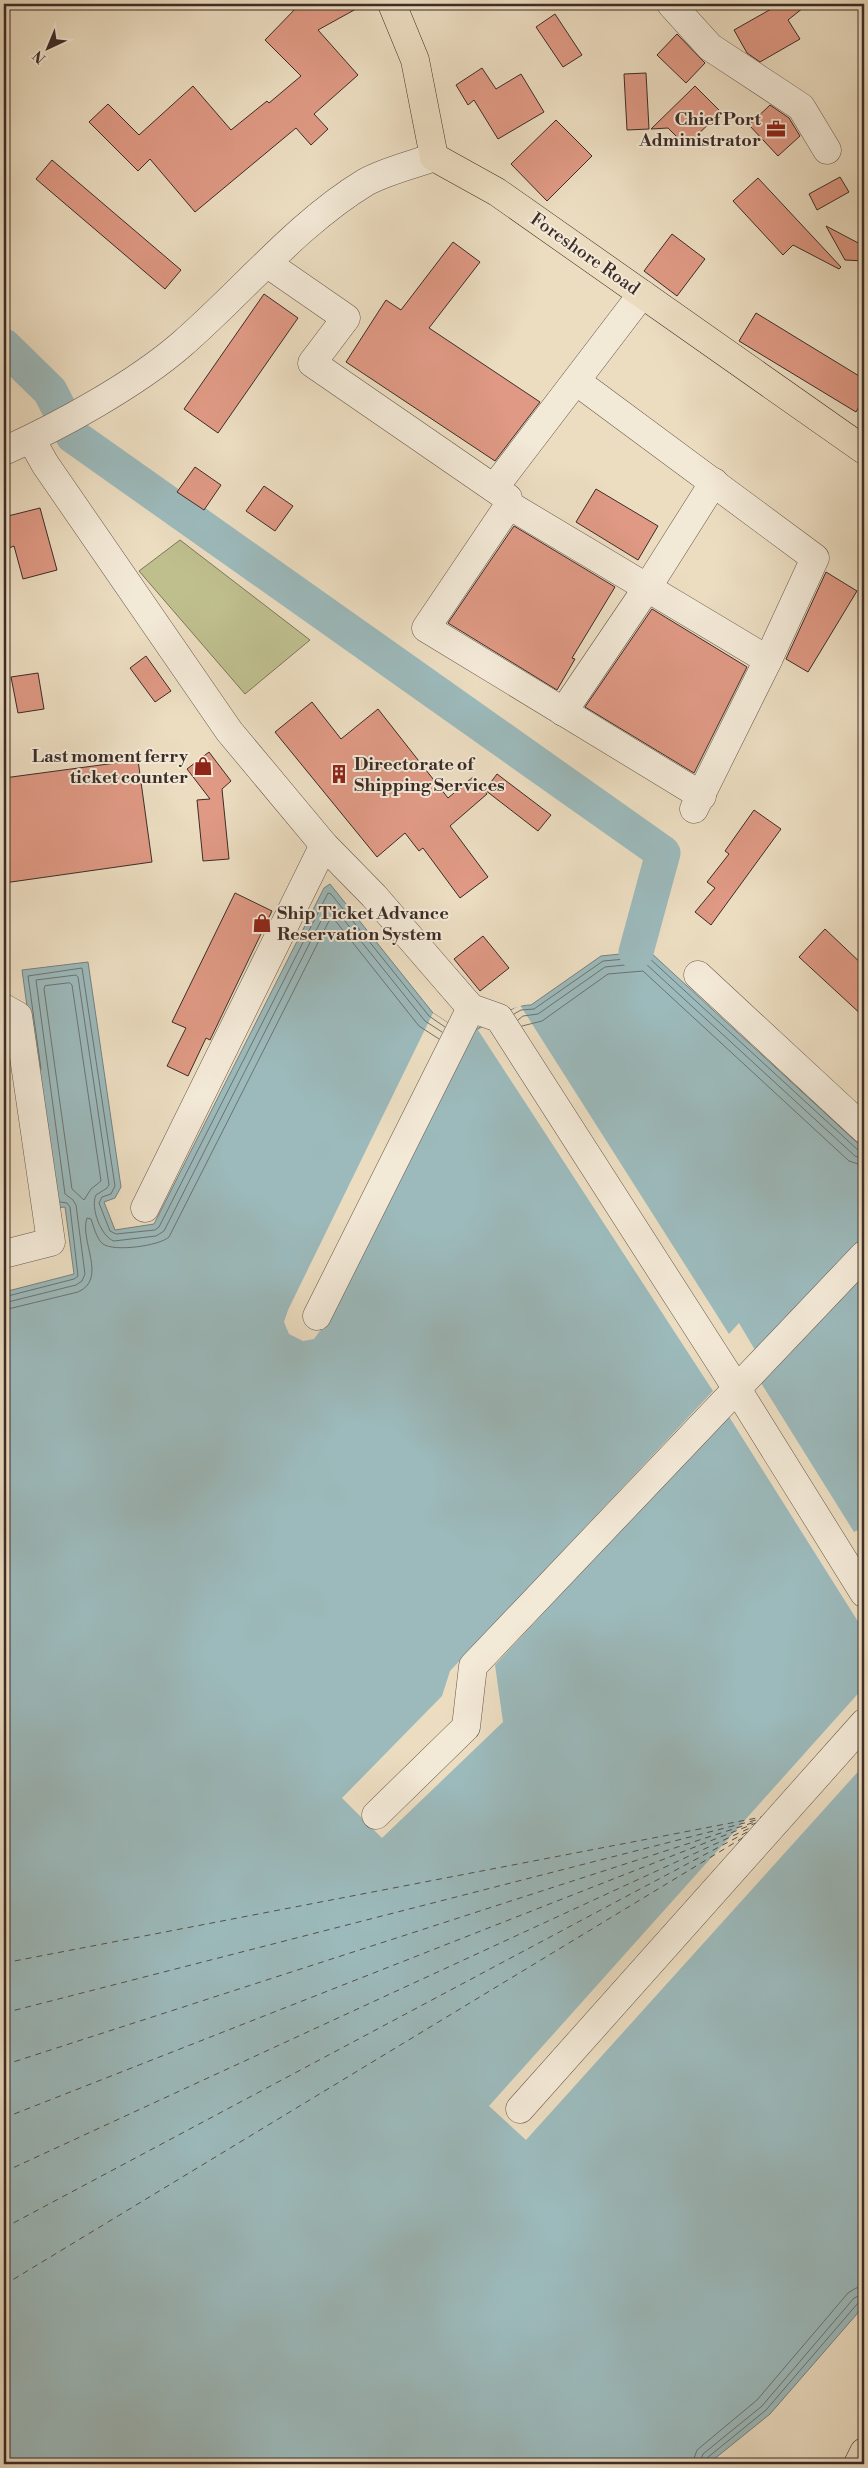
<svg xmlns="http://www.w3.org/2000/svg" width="868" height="2468" font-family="'Libre Bodoni',serif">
<rect width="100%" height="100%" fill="#ecddc1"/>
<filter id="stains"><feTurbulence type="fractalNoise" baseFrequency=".004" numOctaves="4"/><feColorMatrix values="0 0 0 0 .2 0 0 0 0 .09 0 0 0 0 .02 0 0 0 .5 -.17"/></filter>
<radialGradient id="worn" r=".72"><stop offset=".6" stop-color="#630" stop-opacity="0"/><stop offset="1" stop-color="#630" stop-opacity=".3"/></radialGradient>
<!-- green -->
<polygon fill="#bfbf8e" stroke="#7e765a" points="180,540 310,640 245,694 139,571"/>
<!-- water -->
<path fill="#9cbabc" stroke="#768180" d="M330,884L433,1013L465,1034C487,1027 508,1005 531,1005L601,956L649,951L864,1149V2303L856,2315L770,2414L708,2464H4V1292L74,1274L65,1207L55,1208L22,970L88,962L121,1187L115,1198L104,1202L115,1230L154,1224L324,888Z"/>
<!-- pier -->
<g fill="#ecddc1">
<polygon points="520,1005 729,1334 739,1323 755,1350 864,1238 864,1273 761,1383 854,1532 864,1527 864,1631 728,1415 495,1665 503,1722 382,1838 342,1798 442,1696 450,1671 713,1391 478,1030"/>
<polygon points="433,1013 465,1034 322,1328 314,1339 303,1341 289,1334 284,1322 288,1310"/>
<polygon points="864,1687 864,1765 526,2140 489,2106"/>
</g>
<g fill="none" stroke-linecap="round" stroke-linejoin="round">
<!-- shore -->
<g stroke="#6c7372" stroke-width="1">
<polygon points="70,983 72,985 101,1181 91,1189 84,1200 72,1189 44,989 45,986"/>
<polyline points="514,1014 521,1010 534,1009 603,961 648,957 859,1151 864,1153"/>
<polyline points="518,1020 523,1016 538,1014 605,967 645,963 855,1156 864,1159"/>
<polyline points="522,1026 542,1021 608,974 643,971 849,1161 864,1166"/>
<polyline points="41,1069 28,976 82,968 115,1186 111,1194 102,1197 99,1203 110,1231 116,1234 155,1230 159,1227 328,893 331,894 429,1016 445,1027"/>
<polyline points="4,1297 74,1279 78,1276 70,1207 67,1203 60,1202"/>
<path d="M4,1303L76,1285L82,1281L85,1274L76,1205L73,1200L65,1194L36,980L76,975L78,977L109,1185L107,1188L96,1195C90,1207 101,1237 114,1241L156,1236L164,1231L329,905H332L425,1021L442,1032"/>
<path d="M4,1310L78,1292C108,1279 79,1240 87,1218L91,1219C94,1227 96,1238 103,1244C114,1252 159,1246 169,1237L330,919H334L419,1026L439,1039"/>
<polyline points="692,2464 697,2450 757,2400 848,2293 856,2288 864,2287"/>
<polyline points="699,2464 703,2454 762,2406 854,2298 864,2294"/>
<polyline points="706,2464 707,2458 766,2410 858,2303 864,2301"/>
</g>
<!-- river -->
<polyline stroke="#9cbabc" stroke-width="35" points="4,346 50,391 73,436 663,853 636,952"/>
<!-- ferry -->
<g stroke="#54504c" stroke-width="1" stroke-dasharray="6 5" stroke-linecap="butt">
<polyline points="4,1963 762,1817"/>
<polyline points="4,2013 760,1819"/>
<polyline points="4,2065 758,1821"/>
<polyline points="4,2118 756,1823"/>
<polyline points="4,2172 752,1827"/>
<polyline points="4,2228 749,1831"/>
<polyline points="4,2285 744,1837"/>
</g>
</g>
<!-- building -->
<g fill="#df9984" stroke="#3c2c27">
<polygon points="300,4 365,4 318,30 358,75 314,114 328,129 311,145 296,128 195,212 150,159 138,171 89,122 108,104 139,135 193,86 231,130 267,101 269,103 301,76 265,40"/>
<polygon points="780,4 808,4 788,20 800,39 760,62 747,53 734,30"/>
<polygon points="555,14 582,55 563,67 536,27"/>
<polygon points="677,34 705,63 686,83 657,55"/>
<polygon points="482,68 496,89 521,74 544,112 498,139 474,100 468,105 456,85"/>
<polygon points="646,73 649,129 627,130 624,74"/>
<polygon points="695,86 721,112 686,146 668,128 651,129"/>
<polygon points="770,105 789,118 800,136 778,156 749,125"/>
<polygon points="556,120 592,156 547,201 511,164"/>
<polygon points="52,160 181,270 165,289 36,179"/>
<polygon points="840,177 849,192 817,210 809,194"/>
<polygon points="758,178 841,267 839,269 793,245 783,255 733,201"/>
<polygon points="826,226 864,246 864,261 845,260"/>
<polygon points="672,234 705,259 677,296 644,271"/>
<polygon points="453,242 480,262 429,328 540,402 495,461 346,362 386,300 401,310"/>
<polygon points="264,294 298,318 218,433 184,409"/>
<polygon points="756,313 864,379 864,398 856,412 739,341"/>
<polygon points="195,467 221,485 204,510 177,492"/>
<polygon points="264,486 293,506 275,531 246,511"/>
<polygon points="596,489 658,526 638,560 576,522"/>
<polygon points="40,508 57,570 23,579 14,546 4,550 4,517"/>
<polygon points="514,526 615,587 572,658 575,659 557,690 448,623"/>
<polygon points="826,572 857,591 808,672 786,659"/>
<polygon points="652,609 747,667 694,773 585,707"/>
<polygon points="146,656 171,691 155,702 130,668"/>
<polygon points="38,673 44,709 18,713 11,677"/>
<polygon points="312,702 341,739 378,709 448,798 473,777 487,794 450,826 488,877 460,898 423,848 419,851 405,833 377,857 275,732"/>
<polygon points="209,752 231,781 222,789 229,859 203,861 197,800 210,799 187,769"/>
<polygon points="138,760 152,862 4,883 4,778"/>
<polygon points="497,774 551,815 538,831 485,790"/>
<polygon points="754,810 781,829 711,925 695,912 715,888 707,882 729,854 725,851"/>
<polygon points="235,893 272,911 210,1040 206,1038 188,1076 167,1066 186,1028 172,1022"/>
<polygon points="825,929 864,966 864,1017 799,957"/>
<polygon points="483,936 509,968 480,991 454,959"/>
</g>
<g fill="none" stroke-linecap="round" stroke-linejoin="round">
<!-- minor casing -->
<g stroke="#68584e" stroke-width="29">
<g id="minor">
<polyline points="671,4 710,47 801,107 827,150"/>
<polyline points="268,264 346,318 312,363 508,498 509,505 768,660"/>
<polyline points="576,381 815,558 768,660 694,809"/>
<polyline points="31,439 45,464 229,731 324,845 374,896 471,1008 499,1018 737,1389 864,1593"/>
<path d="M4,451C60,426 136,384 182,344C242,292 298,223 366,182C386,171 412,165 434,157"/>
<polyline points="494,488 642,294"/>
<polyline points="509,505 426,628 702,796"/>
<polyline points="563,712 647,588 714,482"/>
<polyline points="698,975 864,1129"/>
<polyline points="4,1008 18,1016 51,1242 4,1254"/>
<polyline points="145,1208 324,845"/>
<polyline points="317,1316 471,1008"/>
<polyline points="376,1815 466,1727 473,1666 864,1255"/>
<polyline points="520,2109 864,1723"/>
</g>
</g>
<!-- major casing -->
<g stroke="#3c2c27" stroke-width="29">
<g id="major">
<polyline points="392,4 415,60 434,157 497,192 864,450"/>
<polyline points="858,2464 864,2452"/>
</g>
</g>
<!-- minor -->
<use href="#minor" stroke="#f3e9d7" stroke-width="28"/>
<!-- major -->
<use href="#major" stroke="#ecddc1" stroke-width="28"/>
</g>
<!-- icons -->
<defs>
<g id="office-bare" transform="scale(1.5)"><path d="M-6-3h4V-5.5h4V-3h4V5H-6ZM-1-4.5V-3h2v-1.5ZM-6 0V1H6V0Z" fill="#8f2418" stroke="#f3e9d7" stroke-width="2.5" paint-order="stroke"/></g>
<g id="shop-bare" transform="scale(1.5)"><path d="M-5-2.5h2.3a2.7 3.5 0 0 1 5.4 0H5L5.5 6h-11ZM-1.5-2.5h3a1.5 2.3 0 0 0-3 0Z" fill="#8f2418" stroke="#f3e9d7" stroke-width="2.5" paint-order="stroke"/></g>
<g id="building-bare" transform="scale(1.5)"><path d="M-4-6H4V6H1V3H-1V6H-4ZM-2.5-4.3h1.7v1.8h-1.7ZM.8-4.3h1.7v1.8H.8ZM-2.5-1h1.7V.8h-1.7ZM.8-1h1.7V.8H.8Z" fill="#8f2418" stroke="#f3e9d7" stroke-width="2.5" paint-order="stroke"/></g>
</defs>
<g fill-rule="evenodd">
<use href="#office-bare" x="776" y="129"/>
<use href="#shop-bare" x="203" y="766"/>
<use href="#building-bare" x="339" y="774"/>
<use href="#shop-bare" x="262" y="923"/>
</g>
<g text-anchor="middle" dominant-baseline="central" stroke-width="4" stroke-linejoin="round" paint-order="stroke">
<!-- poi labels -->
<g font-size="18" font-weight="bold" fill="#3c2c27" stroke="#f3e9d7" text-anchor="end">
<text x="761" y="119">Chief Port<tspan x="761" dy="21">Administrator</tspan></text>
<text x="188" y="756">Last moment ferry<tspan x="188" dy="21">ticket counter</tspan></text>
<text x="354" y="764" text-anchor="start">Directorate of<tspan x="354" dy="21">Shipping Services</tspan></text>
<text x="277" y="913" text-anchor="start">Ship Ticket Advance<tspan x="277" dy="21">Reservation System</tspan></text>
</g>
<!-- street labels -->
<g font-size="18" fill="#3c2c27" stroke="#f3e9d7">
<text transform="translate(585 254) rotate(35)">Foreshore Road</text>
</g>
</g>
<!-- margin -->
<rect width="868" height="2468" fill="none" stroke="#ecddc1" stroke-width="20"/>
<rect x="5" y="5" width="858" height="2458" fill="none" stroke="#3c2c27" stroke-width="2.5"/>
<rect x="10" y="10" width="848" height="2448" fill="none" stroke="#3c2c27"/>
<!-- north arrow -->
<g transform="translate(48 48) rotate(224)" stroke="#f3e9d7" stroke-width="4" paint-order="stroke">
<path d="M0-4L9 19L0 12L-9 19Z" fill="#3c2c27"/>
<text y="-8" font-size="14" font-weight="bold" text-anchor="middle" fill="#3c2c27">N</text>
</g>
<rect width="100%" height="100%" filter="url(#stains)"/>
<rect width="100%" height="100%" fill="url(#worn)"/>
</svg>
